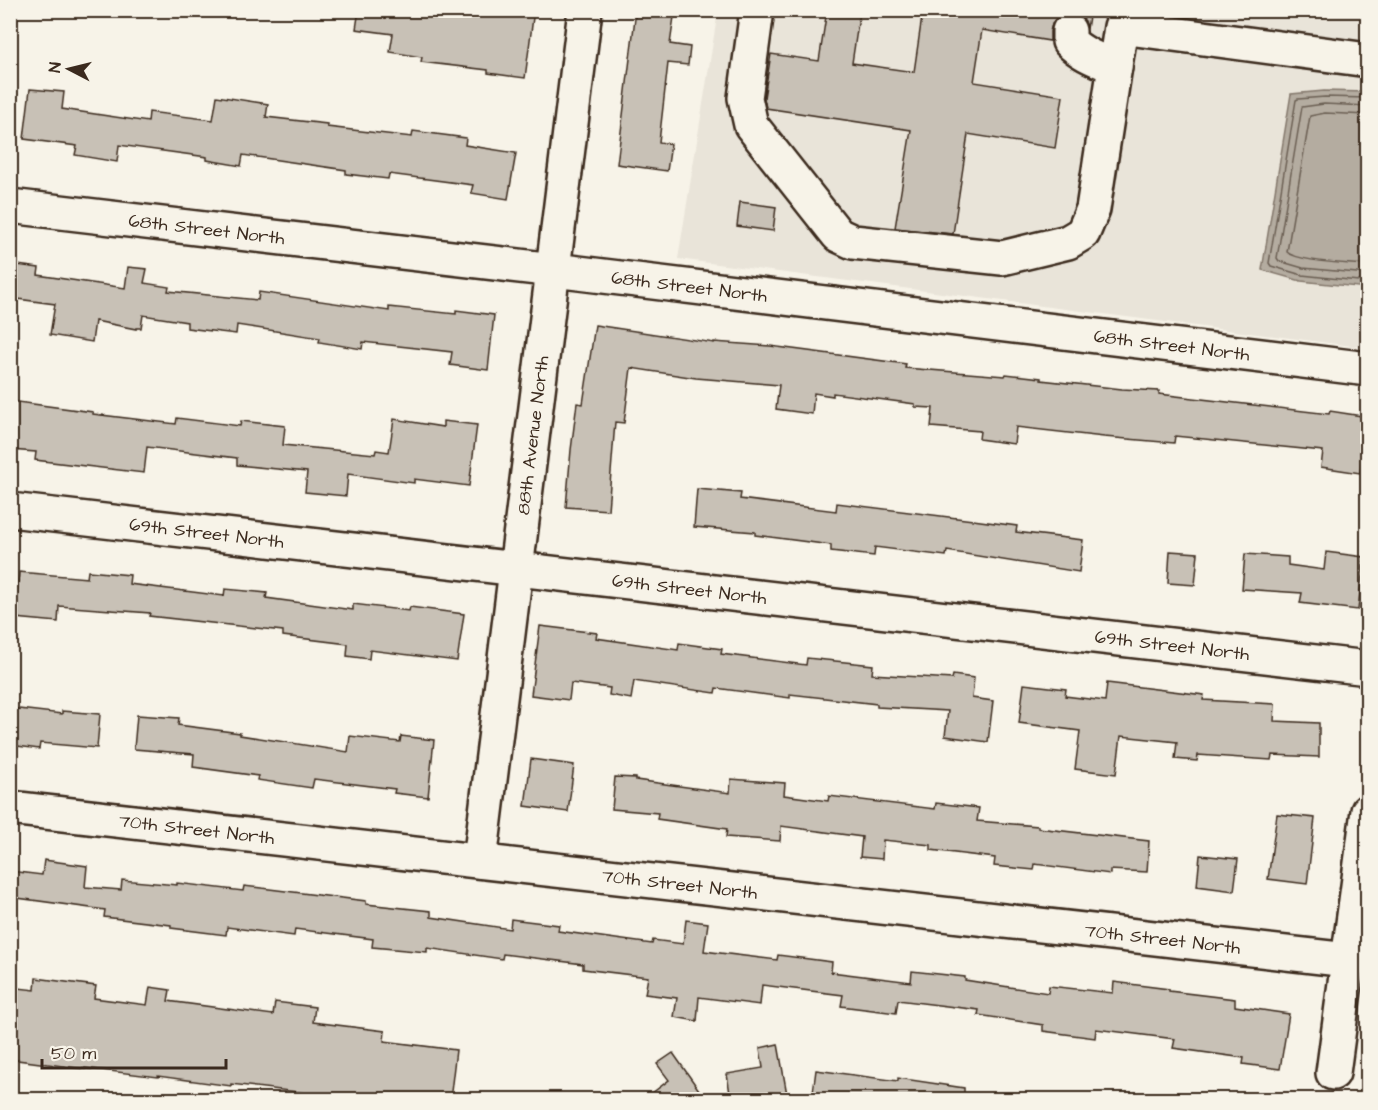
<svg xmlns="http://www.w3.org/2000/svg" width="1378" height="1110" font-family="'Architects Daughter',sans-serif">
<rect width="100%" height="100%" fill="#f7f3e8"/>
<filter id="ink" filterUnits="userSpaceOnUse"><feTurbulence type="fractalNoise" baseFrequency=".0167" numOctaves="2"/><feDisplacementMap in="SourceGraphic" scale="12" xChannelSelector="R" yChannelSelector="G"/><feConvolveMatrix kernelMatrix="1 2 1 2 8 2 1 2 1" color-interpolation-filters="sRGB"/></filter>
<g filter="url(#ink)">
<!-- built -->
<polygon fill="#e9e4d9" points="718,11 1367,11 1367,92 1324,91 1291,94 1301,281 1367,288 1367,348 678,259"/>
<!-- water -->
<polygon fill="#b4aca0" stroke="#84786c" stroke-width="1.5" points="1324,91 1367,92 1367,288 1301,281 1262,270 1291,94"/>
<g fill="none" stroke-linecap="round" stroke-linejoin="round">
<!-- shore -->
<g stroke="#6b5e52" stroke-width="1.5">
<polyline points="1368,98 1325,97 1298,99 1296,100 1269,263 1271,266 1302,275 1368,282"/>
<polyline points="1368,106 1324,104 1302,107 1277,258 1279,261 1303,268 1368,274"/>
<path d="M1368,115L1325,113L1310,116L1287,252C1298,262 1350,264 1368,265"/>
</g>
</g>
<!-- building -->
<g fill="#c8c1b6" stroke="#3b2a1e" stroke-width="1.5">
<polygon points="359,10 534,10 525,78 488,73 488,70 421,62 422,57 390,52 393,34 356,29"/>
<polygon points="636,10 675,10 670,44 690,47 688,65 668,63 659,142 671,144 667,171 617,164"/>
<polygon points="827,10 860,10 852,63 914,72 923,10 1090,10 1087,29 1085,21 1078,15 1068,12 1059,15 1053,22 1050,31 1050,41 982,30 974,82 1063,96 1055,148 968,134 953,234 895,228 911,130 766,108 764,98 771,54 819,61"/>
<polygon points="30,89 64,92 62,109 148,122 149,112 213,120 217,96 268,104 266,117 327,124 327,127 412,137 413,131 466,138 465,145 516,153 508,199 471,193 473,185 389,174 388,179 346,174 346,170 243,155 241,166 207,160 207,157 119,145 117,162 75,155 77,146 24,139"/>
<polygon points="740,202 776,207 773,231 737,226"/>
<polygon points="10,264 39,268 38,275 125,288 128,267 147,269 144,283 169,287 168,291 258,300 259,292 389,311 389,307 456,314 456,310 494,315 488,370 450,365 452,352 363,342 362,349 319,342 320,338 237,325 236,334 187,328 187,322 143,315 141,328 136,328 136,329 95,321 92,342 50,335 55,304 10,298"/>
<polygon points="595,325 714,343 714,342 770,346 906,364 905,368 1005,376 1006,374 1041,378 1041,380 1122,389 1159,391 1159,394 1329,414 1330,411 1368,417 1360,473 1321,467 1323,451 1175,436 1174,443 1104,437 1016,427 1014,444 979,439 980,431 931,427 933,408 915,407 915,404 833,393 833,396 814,393 812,414 776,409 779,385 696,378 631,368 624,423 615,422 608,510 566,507 571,450 577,403 583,404"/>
<polygon points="10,401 93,412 93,414 176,424 177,418 240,426 241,421 285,426 283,445 375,454 376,450 389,452 394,419 443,427 443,421 477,425 469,486 414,479 414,483 348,474 346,496 305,492 307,472 237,465 237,458 147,447 144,473 35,460 36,452 10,450"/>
<polygon points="697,489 741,493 740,499 836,511 837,503 973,520 1017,526 1016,532 1083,540 1079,572 947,551 946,556 875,547 874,556 831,551 831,545 755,535 755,532 694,527"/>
<polygon points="1170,551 1198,553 1195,585 1168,583"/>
<polygon points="1326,552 1364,557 1358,610 1300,603 1302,593 1242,589 1245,554 1288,557 1288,565 1324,570"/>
<polygon points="88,571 130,575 129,584 224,596 225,589 267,593 266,598 353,610 353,604 409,611 410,607 464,614 457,661 370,650 369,659 347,656 348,644 283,636 283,631 149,616 150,613 59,606 58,622 15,618 19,572 87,578"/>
<polygon points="540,626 597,633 596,638 678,650 679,643 722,649 721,654 806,665 807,658 873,665 872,674 952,679 953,675 974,678 972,698 993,701 988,742 945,736 948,711 877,707 877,704 790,694 790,698 716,688 715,693 634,681 631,699 609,695 610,688 571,683 569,700 531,695"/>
<polygon points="1107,683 1204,695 1203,700 1275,704 1274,721 1319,723 1319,757 1272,755 1271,760 1198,755 1197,761 1175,759 1177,742 1121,736 1116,774 1075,769 1080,731 1019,723 1024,684 1066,689 1065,696 1105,701"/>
<polygon points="10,708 62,714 62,711 100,714 97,748 40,743 39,749 10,745"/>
<polygon points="137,715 179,718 178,725 240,733 240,735 348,752 350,736 400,742 401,736 434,740 428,797 394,793 395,789 314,779 312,788 257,780 258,776 193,767 194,754 134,749"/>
<polygon points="531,759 574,765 568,812 525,806"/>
<polygon points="615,777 636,778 636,780 730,793 731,779 785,783 784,795 828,801 829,796 935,809 936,803 979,808 977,821 1038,826 1038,828 1149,841 1147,872 1110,870 1110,874 1035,864 1034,870 994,866 995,858 931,850 931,845 883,840 882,859 860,857 862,837 781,826 780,841 726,837 727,829 657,819 658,813 612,809"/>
<polygon points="1277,814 1315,818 1307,884 1268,879"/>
<polygon points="1200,855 1238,859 1234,891 1197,886"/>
<polygon points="44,860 87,866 85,887 121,890 122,880 177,885 177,883 243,891 244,886 366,901 366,904 431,911 431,917 510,929 511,919 559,925 558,931 652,944 653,940 683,944 686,920 708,923 704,951 777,960 778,955 832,962 831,972 911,982 912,971 965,977 965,980 1048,993 1049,986 1113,993 1114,982 1169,989 1169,991 1235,999 1235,1006 1289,1014 1280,1069 1243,1064 1244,1058 1173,1048 1175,1039 1096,1029 1095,1038 1043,1031 1043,1025 978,1015 979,1010 898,1000 896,1013 841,1006 843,995 762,985 760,1005 699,997 697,1021 674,1017 677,998 645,994 648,977 583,969 583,964 503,954 502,959 427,948 427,952 372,947 373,939 295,929 294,936 227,927 226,935 171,928 171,925 104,917 105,910 10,897 10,871 42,875"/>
<polygon points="36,978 96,986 94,998 147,1005 150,987 170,990 168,1001 273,1015 275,1002 315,1007 313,1022 385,1031 384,1041 456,1050 450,1100 398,1100 356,1094 356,1099 231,1084 231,1086 158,1076 158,1077 85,1068 85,1069 10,1059 10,987 35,990"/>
<polygon points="778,1044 788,1100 731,1100 727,1074 763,1068 760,1048"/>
<polygon points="673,1053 706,1100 643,1100 669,1080 657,1064"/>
<polygon points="816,1070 898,1081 898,1078 964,1088 964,1100 812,1100"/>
</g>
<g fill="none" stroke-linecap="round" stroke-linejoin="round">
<!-- minor casing -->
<g stroke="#3b2a1e" stroke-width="38">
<g id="minor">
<polyline points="757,10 745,98 751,125 838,235 853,242 1002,258 1068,242 1083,233 1093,209 1121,27 1368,60"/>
<path d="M1069,31V41C1081,54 1099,60 1115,67"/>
<path id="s1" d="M10,206L554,270L1368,369"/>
<path id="s2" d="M10,510L1368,668"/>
<path id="s3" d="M10,808L1348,960"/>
<path id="s4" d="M480,861L585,10"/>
<polyline points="1333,1073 1368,811"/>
</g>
</g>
<!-- minor -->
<use href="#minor" stroke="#f7f3e8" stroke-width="33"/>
</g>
</g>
<g text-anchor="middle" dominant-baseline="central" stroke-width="5" stroke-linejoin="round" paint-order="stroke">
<!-- street labels -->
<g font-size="18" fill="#3b2a1e" stroke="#f7f3e8">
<text stroke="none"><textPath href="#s1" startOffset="198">68th Street North</textPath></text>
<text stroke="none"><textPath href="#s1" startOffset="684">68th Street North</textPath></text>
<text stroke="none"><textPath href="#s1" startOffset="1170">68th Street North</textPath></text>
<text stroke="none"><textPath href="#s4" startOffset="429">88th Avenue North</textPath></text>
<text stroke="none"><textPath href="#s2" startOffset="198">69th Street North</textPath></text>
<text stroke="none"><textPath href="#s2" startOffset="684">69th Street North</textPath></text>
<text stroke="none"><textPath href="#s2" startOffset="1170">69th Street North</textPath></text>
<text stroke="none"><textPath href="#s3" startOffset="188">70th Street North</textPath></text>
<text stroke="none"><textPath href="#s3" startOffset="674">70th Street North</textPath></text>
<text stroke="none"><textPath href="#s3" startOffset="1160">70th Street North</textPath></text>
</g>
</g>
<!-- margin -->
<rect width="1378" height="1110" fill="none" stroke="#f7f3e8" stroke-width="36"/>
<rect x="18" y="18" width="1342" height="1074" fill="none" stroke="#3b2a1e" stroke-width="2" filter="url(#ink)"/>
<!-- north arrow -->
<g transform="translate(69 69) rotate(277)" stroke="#f7f3e8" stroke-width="4.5" paint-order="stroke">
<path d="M0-4.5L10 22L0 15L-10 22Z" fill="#3b2a1e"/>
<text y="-9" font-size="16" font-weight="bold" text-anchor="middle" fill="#3b2a1e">N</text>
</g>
<!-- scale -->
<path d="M42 1059v9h184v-9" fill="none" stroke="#3b2a1e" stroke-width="3"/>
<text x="51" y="1059" font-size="18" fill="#3b2a1e" stroke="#f7f3e8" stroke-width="4.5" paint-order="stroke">50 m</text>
</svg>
